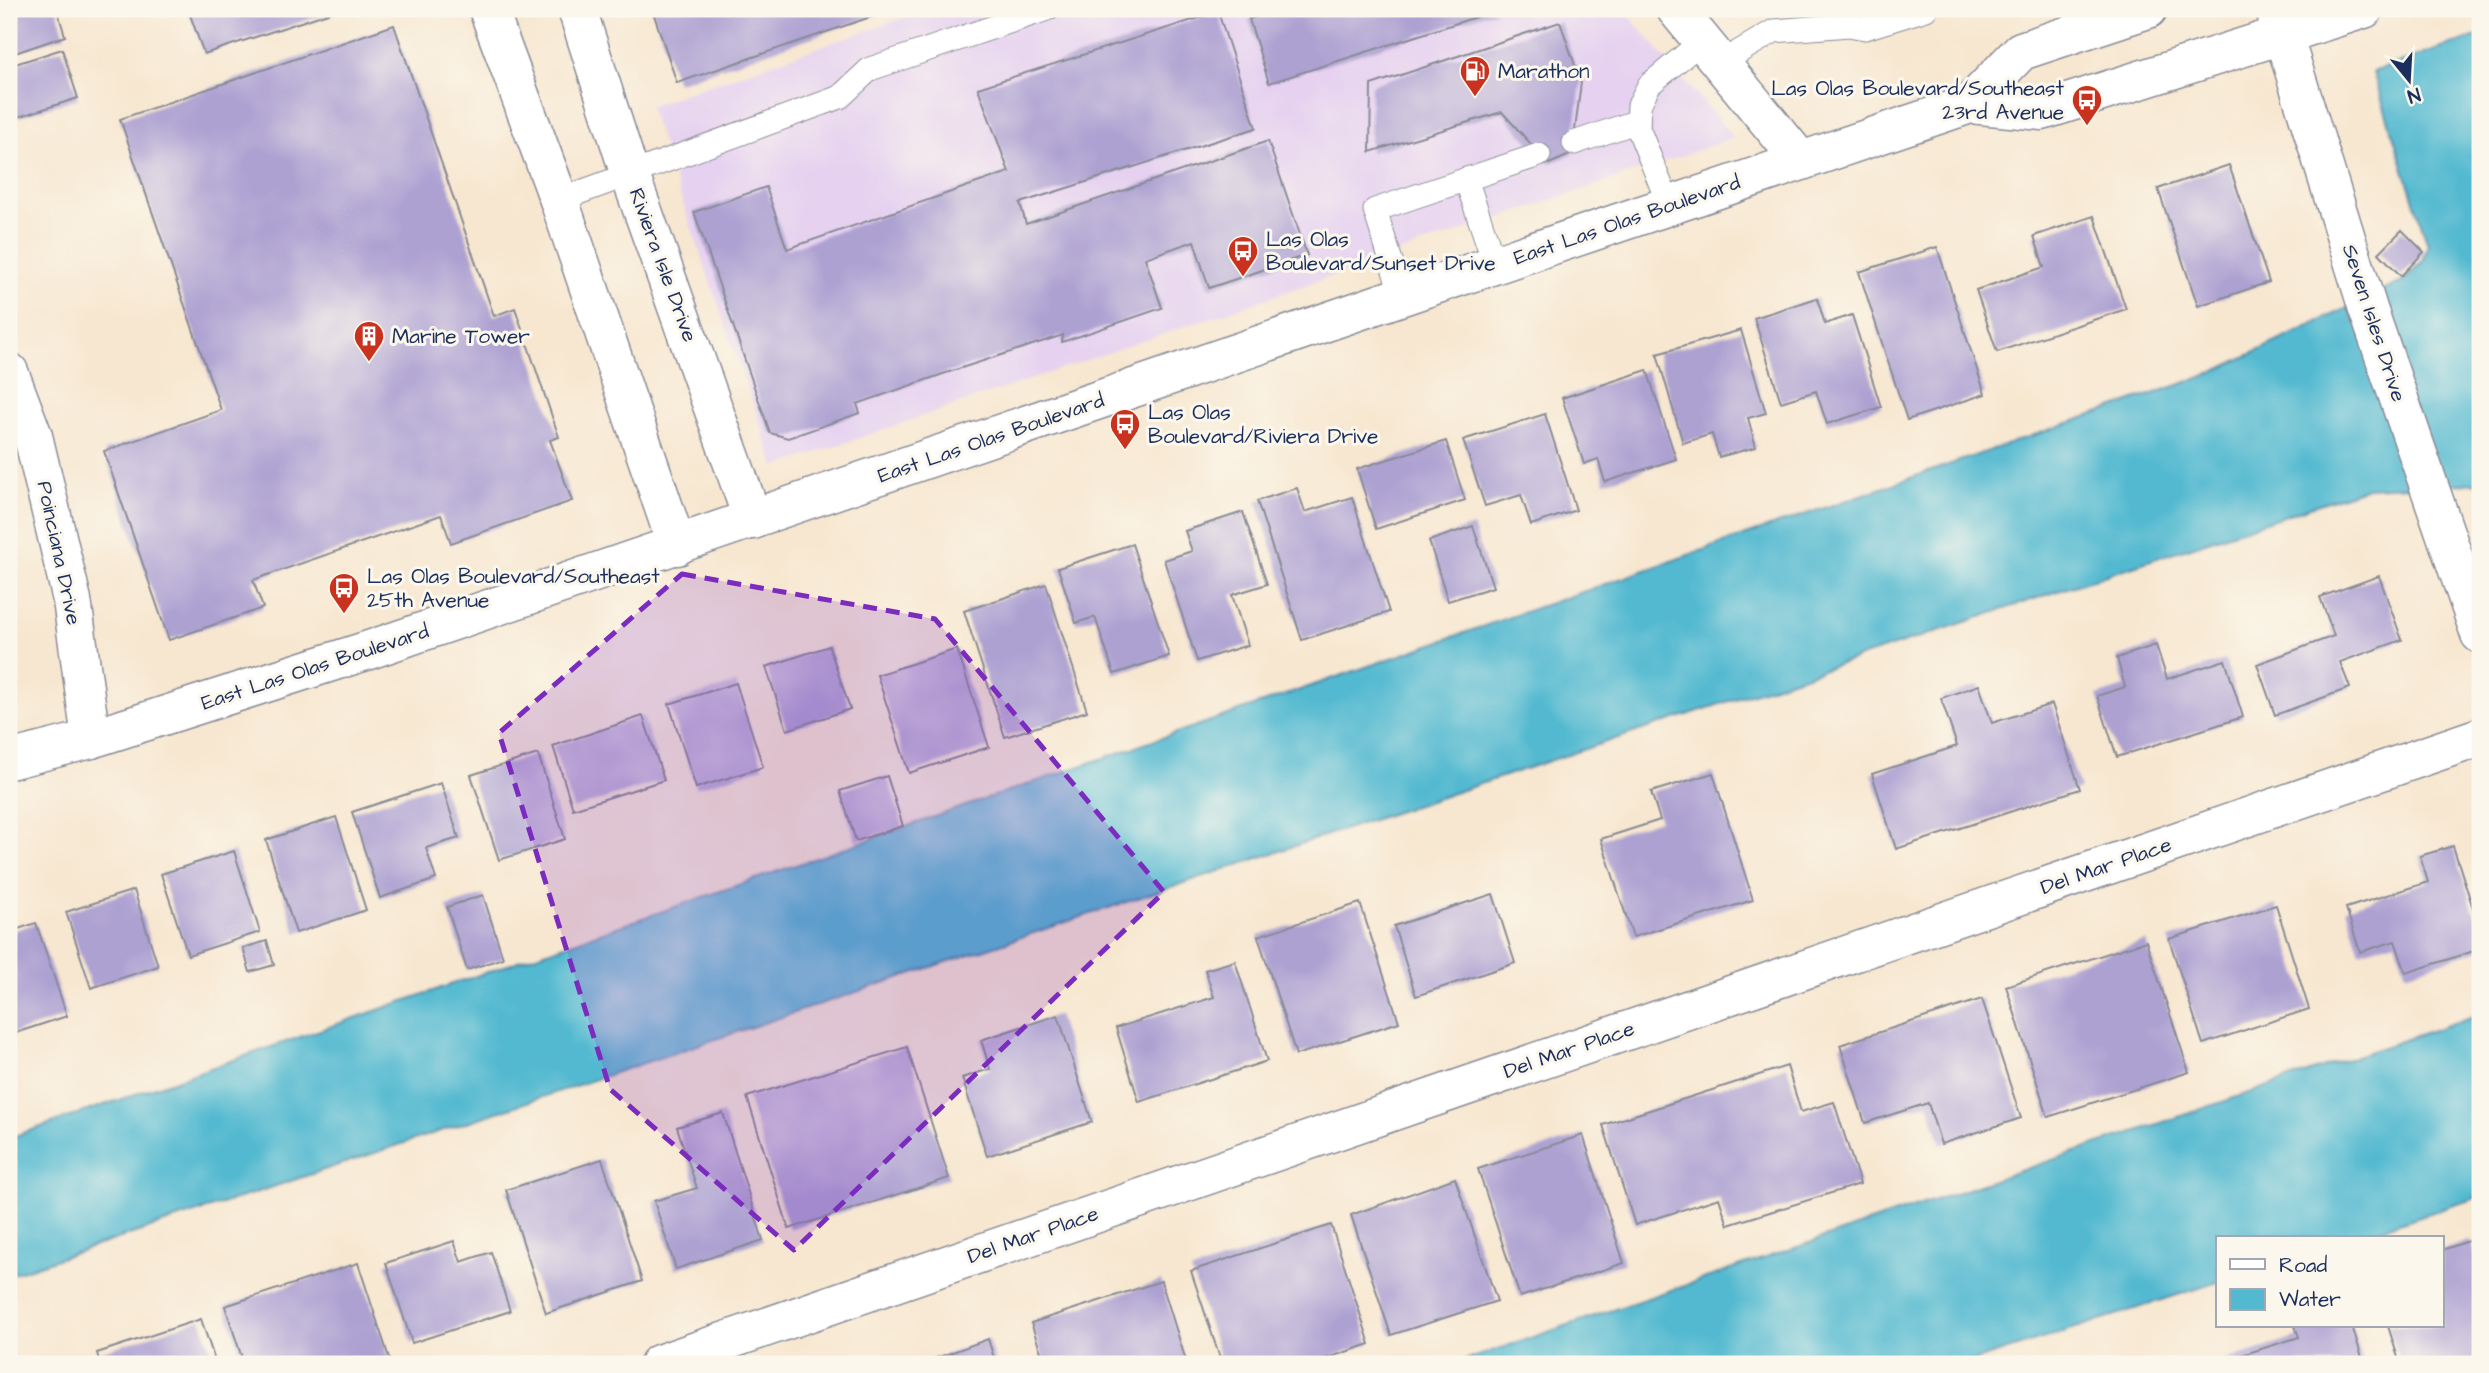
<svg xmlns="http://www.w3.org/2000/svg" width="2489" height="1373" font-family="'Architects Daughter',sans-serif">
<rect width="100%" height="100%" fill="#fbf7ec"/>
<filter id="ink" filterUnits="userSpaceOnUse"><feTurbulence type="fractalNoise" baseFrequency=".0143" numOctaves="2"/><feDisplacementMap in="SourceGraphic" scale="14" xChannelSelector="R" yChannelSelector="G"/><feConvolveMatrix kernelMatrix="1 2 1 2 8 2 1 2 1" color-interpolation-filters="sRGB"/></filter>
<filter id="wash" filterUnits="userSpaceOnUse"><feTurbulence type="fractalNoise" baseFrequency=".00686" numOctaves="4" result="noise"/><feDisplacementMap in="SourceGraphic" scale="28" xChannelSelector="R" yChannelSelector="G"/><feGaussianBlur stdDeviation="1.57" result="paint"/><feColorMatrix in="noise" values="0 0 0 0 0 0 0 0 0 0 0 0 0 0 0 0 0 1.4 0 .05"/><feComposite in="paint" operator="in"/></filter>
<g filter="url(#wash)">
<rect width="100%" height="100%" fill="#f7e7d0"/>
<!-- built -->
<polygon fill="#e6d2f0" points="929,9 1623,9 1734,138 775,467 649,106"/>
<!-- water -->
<g fill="#52b9d0" stroke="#367497" stroke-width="2">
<polygon points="2480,35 2480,483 2367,488 9,1275 9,1138 2207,375 2404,281 2424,259 2428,245 2373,72"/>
<polygon points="2480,1014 2480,1196 2470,1200 2352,1238 2218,1238 2218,1282 1964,1364 1454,1364"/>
</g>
<g id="blocks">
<!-- building -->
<g fill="#ada1d2">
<polygon points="9,9 57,9 65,36 9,55"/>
<polygon points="188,9 340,9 204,54"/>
<polygon points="652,9 894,9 677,83"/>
<polygon points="1280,9 1501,9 1269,83 1249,19"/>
<polygon points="1218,12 1256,128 1020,203 1026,224 1268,141 1307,255 1209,288 1194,241 1145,258 1162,308 1062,342 1063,335 943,374 857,404 860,413 788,438 770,433 694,212 766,187 787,249 1009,172 978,88"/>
<polygon points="1560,22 1581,82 1572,154 1549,164 1502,112 1370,152 1371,85"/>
<polygon points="394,25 494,316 515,308 559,437 550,440 572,501 451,543 441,515 253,580 263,608 169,640 104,451 221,410 120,119"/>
<polygon points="62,49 78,98 9,120 9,66"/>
<polygon points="2229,165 2269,282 2198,306 2158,189"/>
<polygon points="2094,216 2126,309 1997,352 1976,290 2044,267 2034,236"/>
<polygon points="2402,230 2424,252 2401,276 2379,253"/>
<polygon points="1937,247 1985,394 1907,420 1859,272"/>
<polygon points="1817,298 1825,324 1852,315 1881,407 1827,424 1816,391 1781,402 1754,318"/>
<polygon points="1741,330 1766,413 1748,418 1756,447 1719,457 1712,434 1683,443 1657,354"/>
<polygon points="1647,370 1676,459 1605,482 1598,459 1584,464 1562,398"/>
<polygon points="1545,414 1576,510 1531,525 1521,495 1485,506 1463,440"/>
<polygon points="1446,441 1465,500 1376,529 1357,469"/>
<polygon points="1297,488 1305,512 1352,497 1389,612 1302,640 1257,501"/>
<polygon points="1243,512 1267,584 1232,595 1248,645 1197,661 1164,560 1192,551 1185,531"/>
<polygon points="1473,526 1493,587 1448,601 1429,541"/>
<polygon points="1132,544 1169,656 1114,674 1095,617 1076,623 1058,568"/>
<polygon points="2379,576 2402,640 2340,662 2350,688 2275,715 2257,664 2334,636 2320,597"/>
<polygon points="1046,584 1087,711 1005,737 964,611"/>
<polygon points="2156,645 2167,679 2225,660 2243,717 2117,757 2097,696 2125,687 2117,658"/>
<polygon points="829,646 850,709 787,730 766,667"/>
<polygon points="957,649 989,747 909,773 877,675"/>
<polygon points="736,683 763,767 696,788 669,704"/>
<polygon points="1979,685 1992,723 2052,704 2080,789 1896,849 1872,774 1957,746 1941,698"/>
<polygon points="643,716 664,780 573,809 553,746"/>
<polygon points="538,754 565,839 499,860 471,775"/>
<polygon points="1713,773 1753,900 1633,937 1601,839 1660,820 1651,792"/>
<polygon points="887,776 903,826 856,841 840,791"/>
<polygon points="441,783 459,838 426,848 436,879 380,898 352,812"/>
<polygon points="336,817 366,910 296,933 266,840"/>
<polygon points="2453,846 2480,930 2480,949 2406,973 2395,941 2360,952 2346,908 2428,882 2420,856"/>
<polygon points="234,851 260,932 188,955 161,874"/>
<polygon points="134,890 158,966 91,988 66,912"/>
<polygon points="1493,894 1515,963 1416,996 1394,926"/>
<polygon points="483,895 503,958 467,970 447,907"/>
<polygon points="1360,903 1399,1022 1296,1055 1258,936"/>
<polygon points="2276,905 2309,1009 2203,1044 2169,939"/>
<polygon points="36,923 67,1016 9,1035 9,932"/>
<polygon points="267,941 274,965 250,972 243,948"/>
<polygon points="2146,941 2189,1072 2048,1117 2006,986"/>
<polygon points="1235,961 1267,1061 1139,1102 1116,1028 1214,997 1205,970"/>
<polygon points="1982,999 2021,1118 1941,1144 1928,1103 1865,1123 1840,1045"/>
<polygon points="1058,1015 1092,1122 987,1156 962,1078 990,1069 981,1040"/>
<polygon points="907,1047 949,1178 789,1229 747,1097"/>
<polygon points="1787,1066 1801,1112 1834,1102 1860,1184 1728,1225 1719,1198 1635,1225 1603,1125"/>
<polygon points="723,1113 763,1240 676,1269 654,1201 697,1188 677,1127"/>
<polygon points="1583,1135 1624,1263 1520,1297 1478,1169"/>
<polygon points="602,1159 642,1281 546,1313 506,1190"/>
<polygon points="1455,1178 1497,1301 1391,1335 1351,1215"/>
<polygon points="1331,1225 1370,1344 1309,1364 1222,1364 1191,1271"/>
<polygon points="2471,1240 2480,1268 2480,1364 2400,1364 2388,1326 2442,1326 2442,1250"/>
<polygon points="454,1241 461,1262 491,1252 510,1311 412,1343 386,1263"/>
<polygon points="358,1263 391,1364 244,1364 225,1306"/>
<polygon points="1161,1281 1187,1364 1045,1364 1031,1323"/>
<polygon points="201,1319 216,1364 100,1364 97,1353"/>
<polygon points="2295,1326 2352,1326 2364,1364 2213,1364 2299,1337"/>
<polygon points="988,1339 996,1364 920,1364"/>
</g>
</g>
</g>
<g filter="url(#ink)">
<use href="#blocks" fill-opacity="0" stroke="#898b97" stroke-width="2"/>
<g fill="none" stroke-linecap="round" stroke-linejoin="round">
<!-- service casing -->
<g stroke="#898b97" stroke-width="25">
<g id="service">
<polyline points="1720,63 1774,31 1849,25 1865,28 1926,9"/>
<polyline points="1574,143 1638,121"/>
<polyline points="1466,179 1495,265"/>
<polyline points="559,200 840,97 870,69 1047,9"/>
<polyline points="1669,205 1638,128 1639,105 1649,85 1702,41"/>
<polyline points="1402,296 1375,210 1539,155"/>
</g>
</g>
<!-- minor casing -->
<g stroke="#898b97" stroke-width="41">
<g id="minor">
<polyline points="488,9 559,200 677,546"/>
<polyline points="577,9 630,175 753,520"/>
<polyline points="1676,9 1801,161"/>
<polyline points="2275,9 2368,309 2480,634"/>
<polyline points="9,372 33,436 72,600 91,739"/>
<polyline points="659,1364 2480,737"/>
</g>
</g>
<!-- primary casing -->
<g stroke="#898b97" stroke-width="41">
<g id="primary">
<polyline points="1970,104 2021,51 2148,9"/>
<polyline points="9,760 91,739 369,650 1402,296 1970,104 2042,111 2364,9"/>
</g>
</g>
<!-- service -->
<use href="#service" stroke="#fff" stroke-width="23"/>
<!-- minor -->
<use href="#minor" stroke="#fff" stroke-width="38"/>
<!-- primary -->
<use href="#primary" stroke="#fff" stroke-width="38"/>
</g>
</g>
<!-- marked area -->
<path fill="#7b2cbf" fill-opacity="0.2" stroke="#7b2cbf" stroke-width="5" stroke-dasharray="14 9" stroke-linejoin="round" d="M682,574L935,619L1164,892L794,1250L610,1089L499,733Z"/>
<!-- icons -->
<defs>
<g id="fuel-pin" transform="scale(1.575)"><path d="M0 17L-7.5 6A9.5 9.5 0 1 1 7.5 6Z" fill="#c8321e" stroke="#fbf7ec"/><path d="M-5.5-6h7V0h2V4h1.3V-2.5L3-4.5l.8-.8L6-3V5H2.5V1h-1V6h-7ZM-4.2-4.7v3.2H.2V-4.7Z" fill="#fff"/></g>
<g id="bus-pin" transform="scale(1.575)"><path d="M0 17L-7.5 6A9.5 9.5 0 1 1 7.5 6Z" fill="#c8321e" stroke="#fbf7ec"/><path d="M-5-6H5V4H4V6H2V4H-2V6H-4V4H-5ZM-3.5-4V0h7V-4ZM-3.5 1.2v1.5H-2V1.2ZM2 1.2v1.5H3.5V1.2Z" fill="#fff"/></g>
<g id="building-pin" transform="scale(1.575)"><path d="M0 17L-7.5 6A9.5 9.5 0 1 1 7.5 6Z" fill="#c8321e" stroke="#fbf7ec"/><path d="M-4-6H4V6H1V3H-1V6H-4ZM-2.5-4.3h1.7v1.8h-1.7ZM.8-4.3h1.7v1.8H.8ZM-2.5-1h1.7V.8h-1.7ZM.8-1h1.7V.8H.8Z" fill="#fff"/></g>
</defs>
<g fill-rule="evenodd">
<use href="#fuel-pin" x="1475" y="71"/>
<use href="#bus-pin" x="2087" y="100"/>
<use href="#bus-pin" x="1243" y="251"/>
<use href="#building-pin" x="369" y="336"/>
<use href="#bus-pin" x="1125" y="424"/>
<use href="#bus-pin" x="344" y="588"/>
</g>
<g text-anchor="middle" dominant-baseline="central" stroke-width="6" stroke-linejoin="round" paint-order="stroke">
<!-- poi labels -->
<g font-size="21" fill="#1b2f5e" stroke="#fbf7ec" text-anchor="start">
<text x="1498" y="71">Marathon</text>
<text x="2064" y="88" text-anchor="end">Las Olas Boulevard/Southeast<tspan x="2064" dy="24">23rd Avenue</tspan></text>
<text x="1266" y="239">Las Olas<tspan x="1266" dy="24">Boulevard/Sunset Drive</tspan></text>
<text x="392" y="336">Marine Tower</text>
<text x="1148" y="412">Las Olas<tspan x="1148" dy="24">Boulevard/Riviera Drive</tspan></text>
<text x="367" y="576">Las Olas Boulevard/Southeast<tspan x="367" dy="24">25th Avenue</tspan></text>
</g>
<!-- street labels -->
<g font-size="21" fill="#1b2f5e" stroke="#fbf7ec">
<text transform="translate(1627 220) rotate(-19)">East Las Olas Boulevard</text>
<text transform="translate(663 265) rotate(70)">Riviera Isle Drive</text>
<text transform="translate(2374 323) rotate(72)">Seven Isles Drive</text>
<text transform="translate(991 438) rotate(-19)">East Las Olas Boulevard</text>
<text transform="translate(59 553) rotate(78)">Poinciana Drive</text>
<text transform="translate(315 667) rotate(-18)">East Las Olas Boulevard</text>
<text transform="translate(2106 866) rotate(-19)">Del Mar Place</text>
<text transform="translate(1569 1050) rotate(-19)">Del Mar Place</text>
<text transform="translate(1033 1235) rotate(-19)">Del Mar Place</text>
</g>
</g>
<!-- margin -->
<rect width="2489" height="1373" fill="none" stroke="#fbf7ec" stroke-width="35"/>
<!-- legend -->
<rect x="2216" y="1236" width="228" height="91" fill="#fbf7ec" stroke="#a1a7b3" stroke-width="2"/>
<rect x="2230" y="1259" width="35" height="10" fill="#ffffff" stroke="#a1a7b3" stroke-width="2"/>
<text x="2279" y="1272" font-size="21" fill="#1b2f5e">Road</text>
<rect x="2230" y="1289" width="35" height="21" fill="#52b9d0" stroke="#a1a7b3" stroke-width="2"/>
<text x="2279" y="1306" font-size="21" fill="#1b2f5e">Water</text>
<!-- north arrow -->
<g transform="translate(2409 80) rotate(162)" stroke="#fbf7ec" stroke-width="5" paint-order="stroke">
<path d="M0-5L12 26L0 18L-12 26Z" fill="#1b2f5e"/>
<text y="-10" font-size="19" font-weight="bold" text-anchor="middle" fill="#1b2f5e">N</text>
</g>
</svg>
